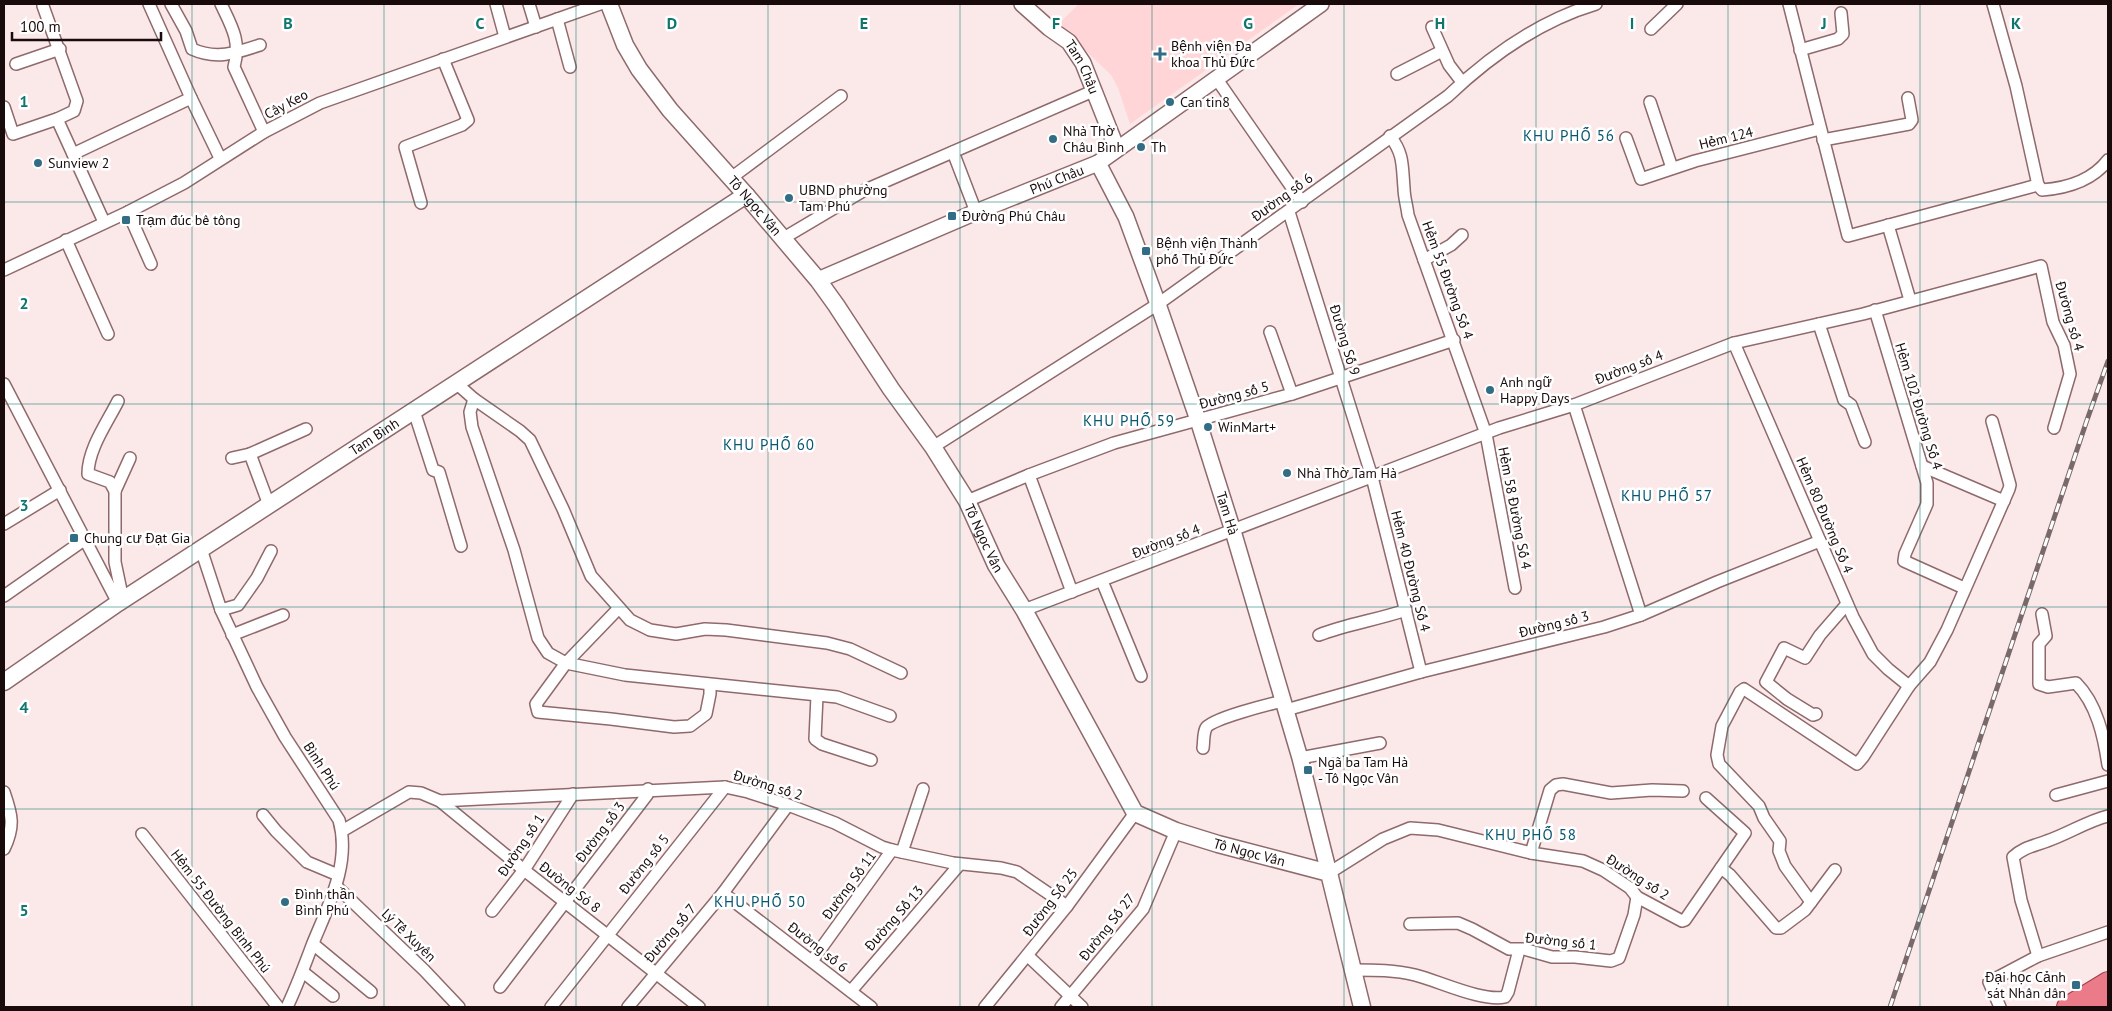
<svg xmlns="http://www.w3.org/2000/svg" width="2112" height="1011" font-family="'PT Sans',sans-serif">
<rect width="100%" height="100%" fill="#fbe9ea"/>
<!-- built -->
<polygon fill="#ffd5d7" points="1079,4 1299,4 1130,124 1118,88 1111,75 1058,24"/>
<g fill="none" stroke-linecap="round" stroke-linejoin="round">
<!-- minor casing -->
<g stroke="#8f696b" stroke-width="14">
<g id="minor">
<polyline points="149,4 191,98 220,158"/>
<path d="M171,4L186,31L192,49C216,60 236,53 260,45"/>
<path d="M221,4C232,27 241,41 234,67L264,132"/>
<polyline points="496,4 505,37"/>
<polyline points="529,4 536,27"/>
<path d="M1789,4L1848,236L2023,189L2038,185L2042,190C2068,188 2092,181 2108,160"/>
<polyline points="1993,4 2016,86 2038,185"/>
<polyline points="43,6 77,101 74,111 57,119 104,222"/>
<polyline points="557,19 570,67"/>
<polyline points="1432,27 1449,65 1462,82"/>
<polyline points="1651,29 1677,4"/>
<polyline points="1800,50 1838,39 1843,34 1841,13"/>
<polyline points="16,64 60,49"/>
<polyline points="1397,74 1442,51"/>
<polyline points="1216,78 1302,202"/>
<polyline points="1650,102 1672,168"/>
<polyline points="4,107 13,134 57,119"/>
<path d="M1390,136C1404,154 1402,166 1404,188C1404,197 1407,206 1408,215L1486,434L1515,588"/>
<polyline points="1626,138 1641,179 1695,161 1820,129"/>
<polyline points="1823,140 1909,124 1912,120 1908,98"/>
<polyline points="953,152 976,212"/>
<polyline points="73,154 191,98"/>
<polyline points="731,178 841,96"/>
<polyline points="421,203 405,147 462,125 468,120 443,59"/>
<polyline points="128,212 151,264"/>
<polyline points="1289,212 1372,477 1421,672"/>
<polyline points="1888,225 1910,300"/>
<polyline points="782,239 863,191 1093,91"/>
<polyline points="66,240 108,334"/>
<polyline points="1424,260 1451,245 1462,235"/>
<polyline points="4,270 128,212 184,183 264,132 320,103 600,4"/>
<polyline points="1875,310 1927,483 1927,504 1905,554 1904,561 1964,588"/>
<polyline points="1819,324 1844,400 1851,405 1865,442"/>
<polyline points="1270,332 1292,394"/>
<polyline points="1734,343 1853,617 1873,654 1888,669 1909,686"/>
<polyline points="456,383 474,399 470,412 472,427 514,550 538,638 548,653 566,663 625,675 837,697 890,716"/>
<polyline points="4,384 118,603"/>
<polyline points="474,399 520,431 530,440 563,509 591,576 630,620 650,630 676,634 705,629 726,630 827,643 850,649 901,673"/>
<path d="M118,401C107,423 88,449 88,474L110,482L115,491V562L123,600"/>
<polyline points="1574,405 1641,615"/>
<polyline points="414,411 433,470 439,472 461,546"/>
<path d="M933,447L1158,304L1448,96C1491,55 1539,21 1596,4"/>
<polyline points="232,458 250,454"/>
<polyline points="1922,466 2004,501"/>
<polyline points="1029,475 1072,592"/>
<polyline points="115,491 130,458"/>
<polyline points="967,501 1029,475 1114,443 1292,394 1454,340"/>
<polyline points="269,505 250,454 306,429"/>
<polyline points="4,524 60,490"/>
<path d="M201,549L221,610L257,687L285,737L339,820C351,863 329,904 313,943C305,964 297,986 287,1007"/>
<polyline points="1102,581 1141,676"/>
<polyline points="4,596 84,540"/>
<polyline points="618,609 566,663 536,704 538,712 611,719 674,727 690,726 706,714 710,694 710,685"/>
<polyline points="221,610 238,605 257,578 271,551"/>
<polyline points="1024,610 1499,428 1574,405 1734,343 1863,314 2041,266 2053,322 2064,345 2070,374 2054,428"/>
<path d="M2042,614L2046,636L2039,644V684L2048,687L2076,683C2097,704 2104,737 2108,765"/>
<polyline points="232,635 283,615"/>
<path d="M1319,635C1347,624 1377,620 1406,610"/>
<polyline points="817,696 815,739 822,744 871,760"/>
<polyline points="1286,710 1421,672 1604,627 1641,615 1717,582 1820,541"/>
<polyline points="1816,714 1813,715 1787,699 1766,682 1784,648 1805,658 1820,635 1847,604"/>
<path d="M1203,748C1204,742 1203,734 1206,728C1210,719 1270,704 1283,701"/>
<polyline points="1300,758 1380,743"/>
<path d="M4,792C12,815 15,826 4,849"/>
<polyline points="2056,795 2108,781"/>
<polyline points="440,801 725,787 748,792 788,805 835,823 882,847 892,850 953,863 1001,868 1017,872 1067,906"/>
<polyline points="263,815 276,831 307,862 338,875"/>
<polyline points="342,831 409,792 421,793 440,801 524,870 699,1007"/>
<polyline points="142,834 278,1007"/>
<polyline points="902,852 923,789"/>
<polyline points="1531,853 1550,790 1556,785 1563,784 1611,793 1652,790 1683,791"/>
<polyline points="1721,868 1730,875 1776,928 1781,928 1805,910 1835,870"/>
<polyline points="1329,873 1383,839 1410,828 1438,830 1531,853 1583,861 1603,870 1630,888 1637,897 1682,921 1685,920 1745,833 1706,798"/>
<polyline points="336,886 424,970 459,1007"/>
<polyline points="723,893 871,1007"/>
<polyline points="1811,902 1785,866 1779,851 1780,841 1764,818 1759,806 1719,764 1717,755 1722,726 1740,692 1744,689 1857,764 1863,757 1909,686 1930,662 1947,630 2009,489 2010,485 1992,421"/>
<polyline points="492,911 524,870 573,794"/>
<polyline points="1410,924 1458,923 1472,929 1509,949 1524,949 1552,957 1575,957 1611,961 1619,958 1634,915 1637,897"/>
<polyline points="313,944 371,992"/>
<polyline points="1028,956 1082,1007"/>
<path d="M2038,956L2021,900L2013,857C2024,847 2034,846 2047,841C2068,834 2087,821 2108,816"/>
<polyline points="812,961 892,850"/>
<path d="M1354,970C1375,970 1395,970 1415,975C1439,981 1482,1002 1505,997L1508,992L1519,950"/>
<polyline points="303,972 333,996"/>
<polyline points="500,987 647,795 648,789"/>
<polyline points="851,991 960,864"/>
<polyline points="551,1007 725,787"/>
<polyline points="628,1007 723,893 788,805"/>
<polyline points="985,1007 1067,906 1135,813"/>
<polyline points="1061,1007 1143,909 1176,831"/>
<polyline points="2000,1007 1989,982 2038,956 2108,932"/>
</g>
</g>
<!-- tertiary casing -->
<g stroke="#8f696b" stroke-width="18">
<g id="tertiary">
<path id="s1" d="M1022,4L1049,28L1069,42L1083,63L1117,149"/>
<path id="s2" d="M1098,163L1126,217L1158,304L1198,420L1233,531L1300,758L1329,873"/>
<path id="s3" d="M818,280L976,212L1098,163L1321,4"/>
</g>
</g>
<!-- secondary casing -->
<g stroke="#8f696b" stroke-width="19">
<g id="secondary">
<path id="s4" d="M609,4L625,45L639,69L670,110L746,195L818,280L836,305L891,389L933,447L967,501L996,565L1024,610L1135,813L1176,831L1218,844L1329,873L1362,1007"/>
<path id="s5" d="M4,682L118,603L746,195"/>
</g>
</g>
<!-- trunk casing -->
<g stroke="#a03e4b" stroke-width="22">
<g id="trunk">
<polyline points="2067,1007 2108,982"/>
<polyline points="2094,1007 2108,998"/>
</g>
</g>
<!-- minor -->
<use href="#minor" stroke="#fff" stroke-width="11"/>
<!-- tertiary -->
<use href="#tertiary" stroke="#fff" stroke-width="15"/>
<!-- secondary -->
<use href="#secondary" stroke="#fff" stroke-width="16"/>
<!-- trunk -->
<use href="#trunk" stroke="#ec7b8a" stroke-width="20"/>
<!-- rail casing -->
<g stroke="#79696a" stroke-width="5">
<polyline id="rail" points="1890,1007 2087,420 2108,361"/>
</g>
<!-- rail -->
<use href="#rail" stroke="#fff" stroke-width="3" stroke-dasharray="9" stroke-linecap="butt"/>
</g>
<!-- grid -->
<path fill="none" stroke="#0f766e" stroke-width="1" stroke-opacity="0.55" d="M192,4V1007M384,4V1007M576,4V1007M768,4V1007M960,4V1007M1152,4V1007M1344,4V1007M1536,4V1007M1728,4V1007M1920,4V1007M4,202H2108M4,404H2108M4,607H2108M4,809H2108"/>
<!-- markers -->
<g fill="#326d85" stroke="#fff" stroke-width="2">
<path d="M1157.5 46.5h5v5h5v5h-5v5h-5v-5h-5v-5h5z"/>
<circle cx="1170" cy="102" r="5"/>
<circle cx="1053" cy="139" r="5"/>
<circle cx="1141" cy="147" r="5"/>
<circle cx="38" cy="163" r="5"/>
<circle cx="789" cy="198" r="5"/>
<rect x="947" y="211" width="10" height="10" rx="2.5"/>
<rect x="121" y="215" width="10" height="10" rx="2.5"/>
<rect x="1141" y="246" width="10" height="10" rx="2.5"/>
<circle cx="1490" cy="390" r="5"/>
<circle cx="1208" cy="427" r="5"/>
<circle cx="1287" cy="473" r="5"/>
<rect x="69" y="533" width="10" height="10" rx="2.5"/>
<rect x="1303" y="765" width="10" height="10" rx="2.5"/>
<circle cx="285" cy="902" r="5"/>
<rect x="2071" y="980" width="10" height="10" rx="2.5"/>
</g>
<g text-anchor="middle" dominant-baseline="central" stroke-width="5" stroke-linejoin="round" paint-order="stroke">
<!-- poi labels -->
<g font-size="14" fill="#190b0c" stroke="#fff" text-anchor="start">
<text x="1171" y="46">Bệnh viện Đa<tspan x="1171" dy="16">khoa Thủ Đức</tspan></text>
<text x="1180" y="102">Can tin8</text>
<text x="1063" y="131">Nhà Thờ<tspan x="1063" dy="16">Châu Bình</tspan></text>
<text x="1151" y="147">Th</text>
<text x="48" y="163">Sunview 2</text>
<text x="799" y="190">UBND phường<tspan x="799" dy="16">Tam Phú</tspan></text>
<text x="962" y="216">Đường Phú Châu</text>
<text x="136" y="220">Trạm đúc bê tông</text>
<text x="1156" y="243">Bệnh viện Thành<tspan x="1156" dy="16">phố Thủ Đức</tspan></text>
<text x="1500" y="382">Anh ngữ<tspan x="1500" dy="16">Happy Days</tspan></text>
<text x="1218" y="427">WinMart+</text>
<text x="1297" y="473">Nhà Thờ Tam Hà</text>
<text x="84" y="538">Chung cư Đạt Gia</text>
<text x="1318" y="762">Ngã ba Tam Hà<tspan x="1318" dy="16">- Tô Ngọc Vân</tspan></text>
<text x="295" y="894">Đình thần<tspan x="295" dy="16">Bình Phú</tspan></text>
<text x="2066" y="977" text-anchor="end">Đại học Cảnh<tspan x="2066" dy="16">sát Nhân dân</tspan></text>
</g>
<!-- street labels -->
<g font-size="14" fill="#190b0c" stroke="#fff">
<text stroke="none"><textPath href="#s1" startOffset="89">Tam Châu</textPath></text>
<text transform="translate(286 104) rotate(-28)">Cây Keo</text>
<text transform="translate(1726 138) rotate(-14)">Hẻm 124</text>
<text stroke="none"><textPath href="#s3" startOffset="259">Phú Châu</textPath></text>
<text transform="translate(1282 197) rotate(-36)">Đường số 6</text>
<text stroke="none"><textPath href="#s4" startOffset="251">Tô Ngọc Vân</textPath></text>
<text transform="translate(1448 280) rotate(70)">Hẻm 55 Đường Số 4</text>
<text transform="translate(2070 316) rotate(74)">Đường số 4</text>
<text transform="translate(1345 340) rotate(73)">Đường Số 9</text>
<text transform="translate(1629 367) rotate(-21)">Đường số 4</text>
<text transform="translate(1234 395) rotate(-15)">Đường số 5</text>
<text transform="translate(1919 406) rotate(73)">Hẻm 102 Đường Số 4</text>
<text stroke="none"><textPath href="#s5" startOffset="444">Tam Bình</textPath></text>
<text transform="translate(1515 508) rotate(79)">Hẻm 58 Đường Số 4</text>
<text stroke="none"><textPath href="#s2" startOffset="374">Tam Hà</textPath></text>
<text transform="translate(1825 515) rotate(67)">Hẻm 80 Đường Số 4</text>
<text stroke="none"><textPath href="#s4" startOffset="656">Tô Ngọc Vân</textPath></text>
<text transform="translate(1166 541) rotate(-21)">Đường số 4</text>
<text transform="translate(1411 571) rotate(76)">Hẻm 40 Đường Số 4</text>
<text transform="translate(1554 624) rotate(-14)">Đường số 3</text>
<text transform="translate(322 766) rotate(57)">Bình Phú</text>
<text transform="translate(768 785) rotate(17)">Đường số 2</text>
<text transform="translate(600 832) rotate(-53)">Đường số 3</text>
<text transform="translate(521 845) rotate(-56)">Đường số 1</text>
<text stroke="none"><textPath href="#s4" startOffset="1091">Tô Ngọc Vân</textPath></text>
<text transform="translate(644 864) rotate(-52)">Đường số 5</text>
<text transform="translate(1638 877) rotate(33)">Đường số 2</text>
<text transform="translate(849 885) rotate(-54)">Đường Số 11</text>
<text transform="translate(570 887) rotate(38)">Đường Só 8</text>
<text transform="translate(1050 902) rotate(-53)">Đường Số 25</text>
<text transform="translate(221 911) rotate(52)">Hẻm 55 Đường Bình Phú</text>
<text transform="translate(894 918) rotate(-49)">Đường Số 13</text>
<text transform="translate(1107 927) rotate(-52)">Đường Số 27</text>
<text transform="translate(670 933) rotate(-50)">Đường số 7</text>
<text transform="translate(409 935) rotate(44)">Lý Tế Xuyên</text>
<text transform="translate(1561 941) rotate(6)">Đường số 1</text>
<text transform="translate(818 947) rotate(38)">Đường số 6</text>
</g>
<!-- neighbourhood labels -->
<g font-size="15" letter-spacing="1" fill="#075670" stroke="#fff">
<text x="1569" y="135">KHU PHỐ 56</text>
<text x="1129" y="420">KHU PHỐ 59</text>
<text x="769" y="444">KHU PHỐ 60</text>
<text x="1667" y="495">KHU PHỐ 57</text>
<text x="1531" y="834">KHU PHỐ 58</text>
<text x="760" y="901">KHU PHỐ 50</text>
</g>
</g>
<g font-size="16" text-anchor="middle" font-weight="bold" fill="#0f766e" stroke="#fff" stroke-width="5" stroke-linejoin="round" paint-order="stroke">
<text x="288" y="29">B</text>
<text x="480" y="29">C</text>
<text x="672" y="29">D</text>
<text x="864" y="29">E</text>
<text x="1056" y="29">F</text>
<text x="1248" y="29">G</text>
<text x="1440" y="29">H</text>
<text x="1632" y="29">I</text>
<text x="1824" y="29">J</text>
<text x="2016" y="29">K</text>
<text x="24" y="107">1</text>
<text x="24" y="309">2</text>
<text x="24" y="511">3</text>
<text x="24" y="713">4</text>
<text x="24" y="916">5</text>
</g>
<!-- border -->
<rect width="2112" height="1011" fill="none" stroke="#190b0c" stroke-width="10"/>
<!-- scale -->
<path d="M12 32v8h149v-8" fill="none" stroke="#190b0c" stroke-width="2.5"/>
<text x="20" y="32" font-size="15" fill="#190b0c" stroke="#ffffff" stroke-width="4" paint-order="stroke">100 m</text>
</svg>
